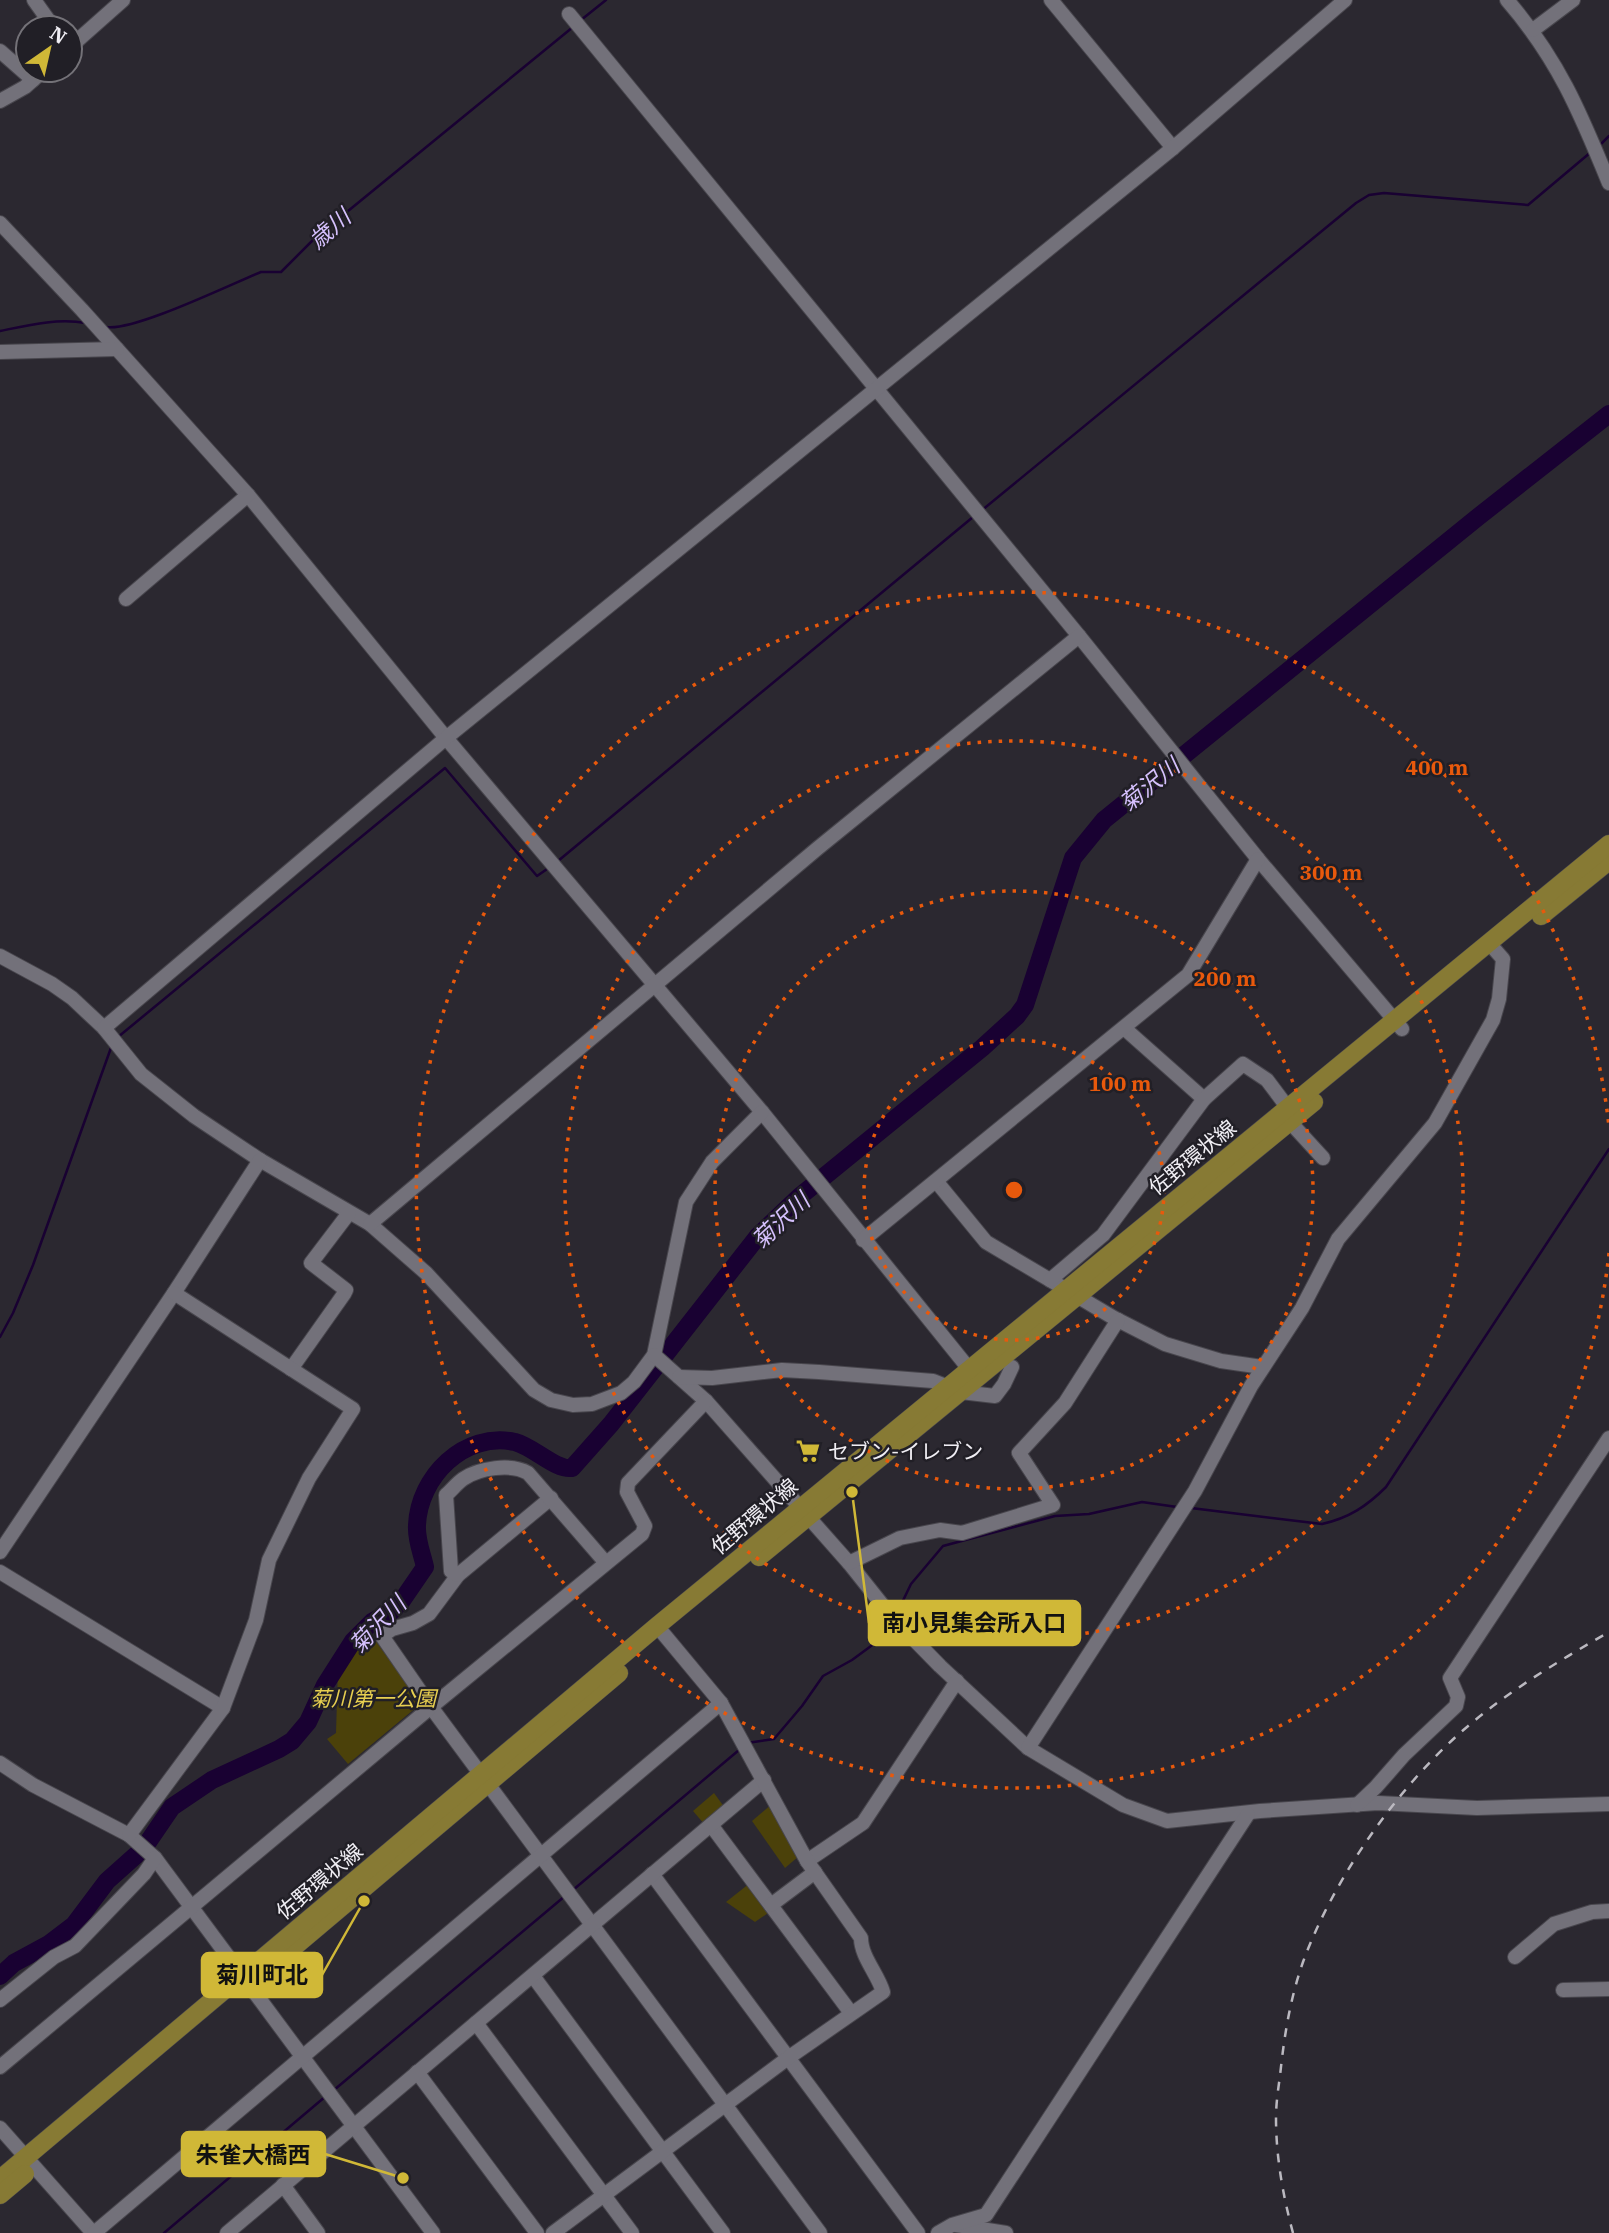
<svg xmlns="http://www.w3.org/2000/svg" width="1609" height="2233" font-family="'IBM Plex Serif','Noto Sans JP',serif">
<rect width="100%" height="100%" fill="#2b2830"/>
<!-- green -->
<g fill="#4b410a">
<polygon points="369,1632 418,1699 418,1706 348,1764 327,1739 336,1733 338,1668 354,1645"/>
<polygon points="714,1793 725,1808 705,1825 693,1811"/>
<polygon points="772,1804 799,1856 785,1868 752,1821"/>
<polygon points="750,1883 771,1911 755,1922 726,1902"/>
</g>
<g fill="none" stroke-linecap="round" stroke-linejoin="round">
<!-- stream -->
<g stroke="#190132" stroke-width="2.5">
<polyline points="581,20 606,0"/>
<polyline points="1599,146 1609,136"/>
<path d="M106,327C133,332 231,284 261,272H281L315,238L573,27"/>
<path d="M0,331C29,325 57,318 86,323"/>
<polyline points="981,511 1356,203 1369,195 1384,193 1528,205 1591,152"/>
<polyline points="558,861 973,517"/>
<polyline points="118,1037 445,768 537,876 550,867"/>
<polyline points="0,1337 13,1313 33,1265 112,1045"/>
<path d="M1191,1508L1322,1524C1349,1518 1367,1506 1386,1487L1609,1149"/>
<polyline points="897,1613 911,1584 943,1546 1055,1516 1089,1514 1142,1502 1177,1507"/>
<polyline points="747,1743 774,1739 802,1706 823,1676 852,1660 886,1635 892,1622"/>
<polyline points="573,1890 739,1750"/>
<polyline points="334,2090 565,1896"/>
<polyline points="164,2233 326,2096"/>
</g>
<!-- river -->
<path stroke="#190132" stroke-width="18" d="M0,1976L14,1963L49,1944L74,1925L107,1881L144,1848L172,1807L212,1780L279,1749L292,1741L308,1722L325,1685L353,1641L372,1622L392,1611L401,1602L425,1567C422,1553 416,1540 417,1525C419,1477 464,1431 515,1442C534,1447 555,1470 572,1468L611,1424L758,1236L799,1197L982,1048L1017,1016L1025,1005L1073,858L1104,820L1478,517L1609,414"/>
<!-- minor casing -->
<g stroke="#48464d" stroke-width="16">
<g id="minor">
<polyline points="34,0 54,28"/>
<polyline points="1051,0 1173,148"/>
<path d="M1507,0C1558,59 1580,112 1609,183"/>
<polyline points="569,14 1079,636 1258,859 1402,1029"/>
<polyline points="1533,30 1573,0"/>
<polyline points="70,47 123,0"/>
<polyline points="0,51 33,80"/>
<polyline points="0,101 25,87 44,70"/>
<polyline points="0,223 82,310 248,495 446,738 762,1112 974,1375"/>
<polyline points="0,352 117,349"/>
<polyline points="126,599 248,495"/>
<polyline points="0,956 52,984 72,998 104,1028 141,1074 194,1116 260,1160 370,1224 426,1273 534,1390 551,1400 573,1405 592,1404 621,1393 634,1382 654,1355 686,1202 712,1162 762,1112"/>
<polyline points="104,1028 446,738 1173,148 1345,0"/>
<polyline points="1124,1028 1204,1099"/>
<polyline points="936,1181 986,1242 1114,1318 1165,1344 1221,1361 1262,1367"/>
<polyline points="370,1224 818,848 1079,636"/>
<polyline points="863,1240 1188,975 1258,859"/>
<polyline points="1050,1280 1103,1235 1204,1099 1243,1064 1267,1080 1288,1108 1290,1122 1323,1158"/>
<polyline points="654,1355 706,1401 849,1563 892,1617 940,1666 1028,1748 1123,1805 1167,1821 1260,1811 1378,1803 1477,1808 1609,1804"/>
<polyline points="291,1369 344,1294 346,1290 311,1263 349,1213"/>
<polyline points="679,1377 712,1378 782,1370 819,1372 933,1381 961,1392 995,1396 1004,1384 1012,1367"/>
<polyline points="551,1498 458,1575 429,1614 413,1623 392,1629 382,1636 431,1707 820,2233"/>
<polyline points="0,1552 174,1293 260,1160"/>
<polyline points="849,1563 900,1538 940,1530 962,1533 1053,1505 1019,1453 1065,1403 1118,1320"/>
<polyline points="0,1572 223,1708"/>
<path d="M458,1575L451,1571L446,1495C452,1490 457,1483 463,1479C479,1468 511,1463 528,1473L606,1563"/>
<polyline points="1028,1748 1195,1491 1251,1386 1302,1308 1338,1239 1435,1123 1493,1020 1499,999 1503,959 1489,943"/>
<polyline points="0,1763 33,1785 129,1835 155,1858 433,2233"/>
<polyline points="1357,1805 1376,1787 1404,1755 1456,1706 1458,1697 1450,1678 1609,1438"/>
<polyline points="711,1825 851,2013"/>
<polyline points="129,1835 223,1708 256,1620 269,1560 309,1478 353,1409 174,1293"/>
<polyline points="807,1861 863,1823 957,1681"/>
<polyline points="652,1874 918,2233"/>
<polyline points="771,1905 815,1872"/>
<polyline points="1515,1957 1554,1924 1592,1912 1609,1911"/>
<polyline points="533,1976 723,2233"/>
<polyline points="1563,1990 1609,1989"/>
<polyline points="0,2000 54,1957 75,1946 144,1874 155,1858"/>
<polyline points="476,2023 632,2233"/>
<polyline points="0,2067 431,1707 642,1534 645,1526 627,1492 628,1483 706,1401"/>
<polyline points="417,2072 537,2233"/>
<polyline points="0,2128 93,2233"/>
<polyline points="283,2185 318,2233"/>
<polyline points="956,2225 1006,2233"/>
<polyline points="94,2233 721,1703"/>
<polyline points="227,2233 764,1780"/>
<path d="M553,2233L788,2058L883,1992C878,1974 861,1957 861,1938L807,1861L721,1703L657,1626"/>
<polyline points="938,2233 952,2225 986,2215 1248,1814"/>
</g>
</g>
<!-- major casing -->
<g stroke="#48464d" stroke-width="19">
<g id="major">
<polyline points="1541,916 1609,861"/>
<polyline points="759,1557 1314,1102"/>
<polyline points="268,1969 619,1673"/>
<polyline points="0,2179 657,1626 1609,844"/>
<polyline points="0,2195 25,2174"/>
</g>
</g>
<!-- minor -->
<use href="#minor" stroke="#73717a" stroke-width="14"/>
<!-- major -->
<use href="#major" stroke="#877a34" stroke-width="18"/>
<!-- rail -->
<path stroke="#bbb9c0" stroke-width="2.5" stroke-dasharray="9 9" stroke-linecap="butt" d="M1293,2233C1283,2196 1276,2157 1276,2118C1276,2104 1278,2090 1280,2076C1284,2037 1290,1999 1303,1962C1333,1880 1395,1791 1460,1733C1505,1693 1557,1662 1609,1632"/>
</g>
<!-- distance rings -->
<g fill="none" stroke="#e8590c" stroke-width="3.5" stroke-dasharray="3.5 7">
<circle cx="1014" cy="1190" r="150"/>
<circle cx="1014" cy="1190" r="299"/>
<circle cx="1014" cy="1190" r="449"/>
<path d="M1609 1253A598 598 0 1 1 1609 1127"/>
</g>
<!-- icons -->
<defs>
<g id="supermarket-bare" transform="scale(1.89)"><path d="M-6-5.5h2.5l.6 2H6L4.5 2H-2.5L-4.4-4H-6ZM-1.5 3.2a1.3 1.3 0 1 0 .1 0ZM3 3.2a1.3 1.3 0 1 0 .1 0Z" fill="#d0b837" stroke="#211f26" stroke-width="2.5" paint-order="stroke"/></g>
</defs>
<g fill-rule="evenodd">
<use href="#supermarket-bare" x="808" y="1451"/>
</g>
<g text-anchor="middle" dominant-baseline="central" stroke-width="5" stroke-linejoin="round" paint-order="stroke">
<!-- street labels -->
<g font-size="21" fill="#f0eef4" stroke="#211f26">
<text transform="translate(1192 1157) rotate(-39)">佐野環状線</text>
<text transform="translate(754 1516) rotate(-40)">佐野環状線</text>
<text transform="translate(319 1881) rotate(-40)">佐野環状線</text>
</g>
<!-- poi labels -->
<g font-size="21" fill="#f0eef4" stroke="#211f26" text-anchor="start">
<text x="828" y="1451">セブン-イレブン</text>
</g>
<!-- park labels -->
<g font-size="21" font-style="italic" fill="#e7cf50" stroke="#211f26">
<text x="373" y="1698">菊川第一公園</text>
</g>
<!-- water labels -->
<g font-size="23" font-style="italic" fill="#d5c0fd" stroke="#211f26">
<text transform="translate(329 228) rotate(-41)">歳川</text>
<text transform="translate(1149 784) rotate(-39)">菊沢川</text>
<text transform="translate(780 1220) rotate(-43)">菊沢川</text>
<text transform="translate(377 1624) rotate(-46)">菊沢川</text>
</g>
</g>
<circle cx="1014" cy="1190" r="10" fill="#e8590c" stroke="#211f26" stroke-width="3.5"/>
<g font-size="21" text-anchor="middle" font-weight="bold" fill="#e8590c" stroke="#211f26" stroke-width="5" stroke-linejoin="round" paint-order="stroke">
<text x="1437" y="775">400 m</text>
<text x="1331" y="880">300 m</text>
<text x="1225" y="986">200 m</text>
<text x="1120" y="1091">100 m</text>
</g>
<!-- callouts -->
<path fill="none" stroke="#d0b837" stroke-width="2.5" d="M852 1492L869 1623M364 1901L322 1975M403 2178L325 2154"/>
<g fill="#d0b837" stroke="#211f26" stroke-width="2.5">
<circle cx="852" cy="1492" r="7"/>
<circle cx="364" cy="1901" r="7"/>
<circle cx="403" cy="2178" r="7"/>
</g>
<g fill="#d0b837" stroke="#d0b837" stroke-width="2.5">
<rect x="869" y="1601" width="211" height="44" rx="7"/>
<rect x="202" y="1953" width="120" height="44" rx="7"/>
<rect x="182" y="2132" width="143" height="44" rx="7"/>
</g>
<g font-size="23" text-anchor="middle" font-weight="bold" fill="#111">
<text x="974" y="1631">南小見集会所入口</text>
<text x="262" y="1983">菊川町北</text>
<text x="253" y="2163">朱雀大橋西</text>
</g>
<!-- north arrow -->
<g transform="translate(49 49) rotate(34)"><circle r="33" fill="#211f26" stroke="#747278" stroke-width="2"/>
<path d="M0-5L12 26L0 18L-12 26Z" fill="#d0b837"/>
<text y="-10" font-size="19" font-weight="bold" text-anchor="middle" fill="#f0eef4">N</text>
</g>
</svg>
